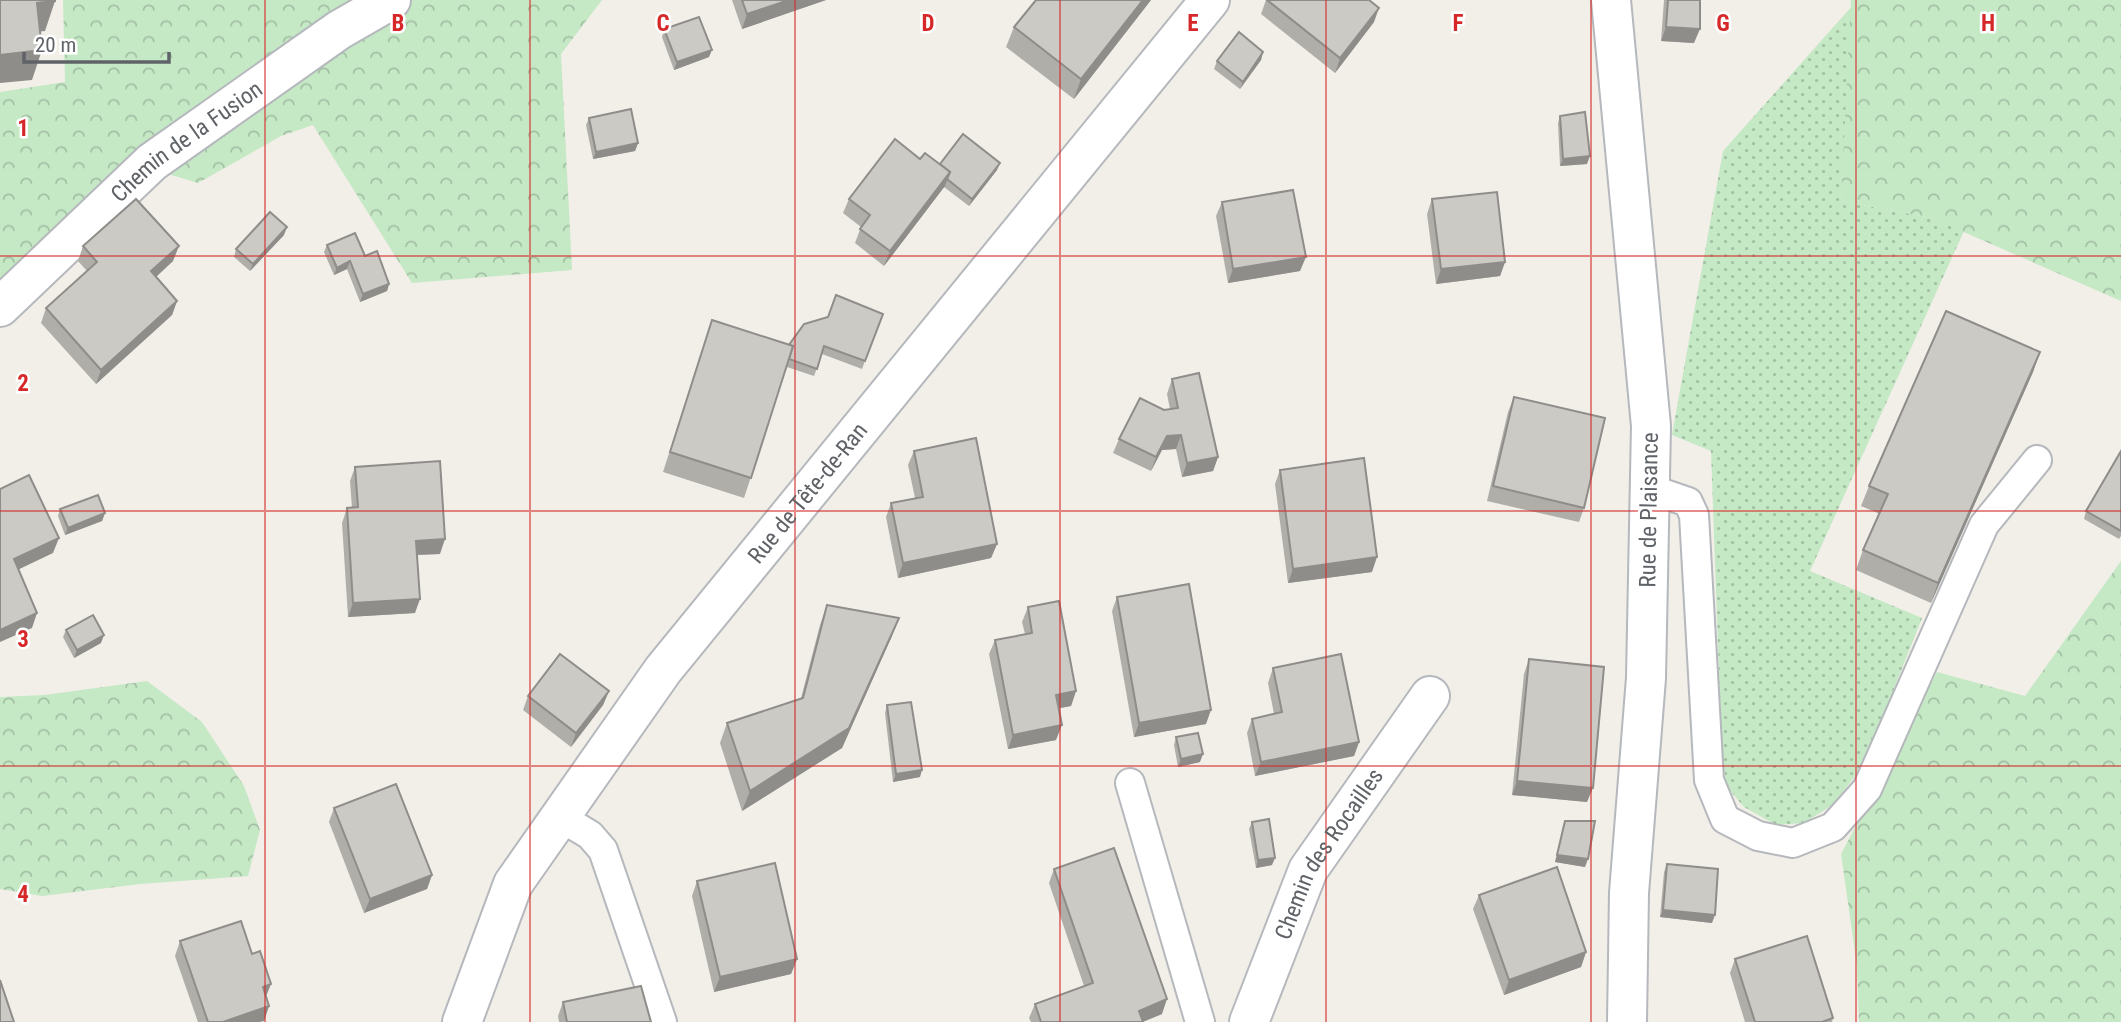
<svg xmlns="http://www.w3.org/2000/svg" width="2121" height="1022" font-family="'Roboto Condensed',sans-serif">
<defs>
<pattern id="grass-dots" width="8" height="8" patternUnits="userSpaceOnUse" patternTransform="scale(1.75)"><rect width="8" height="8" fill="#c5e8c5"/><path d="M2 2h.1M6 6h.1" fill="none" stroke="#a3c0a4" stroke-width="1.8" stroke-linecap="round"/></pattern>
<pattern id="forest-crowns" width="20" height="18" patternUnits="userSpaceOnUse" patternTransform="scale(1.75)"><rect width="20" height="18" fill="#c5e8c5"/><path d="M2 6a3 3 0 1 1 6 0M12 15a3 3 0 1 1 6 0" fill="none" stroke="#a3c0a4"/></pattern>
</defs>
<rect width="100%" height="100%" fill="#f1efe8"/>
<!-- grass -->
<polygon fill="url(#grass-dots)" points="1853,5 1841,201 1932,218 1964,231 1810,571 1922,618 1864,764 1834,804 1804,823 1776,825 1744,807 1727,787 1722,759 1711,451 1672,435 1723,151"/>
<!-- forest -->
<g fill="url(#forest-crowns)">
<polygon points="63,0 602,0 561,54 572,270 412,283 313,125 281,136 198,183 129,162 0,280 0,92 65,82"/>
<polygon points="1851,0 2121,0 2121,301 1932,218 1841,201"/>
<polygon points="2121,561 2121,1022 1859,1022 1857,966 1841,854 1937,672 2025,696"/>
<polygon points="147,681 202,722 244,786 260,830 248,876 140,884 42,896 0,889 0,697 45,695"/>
</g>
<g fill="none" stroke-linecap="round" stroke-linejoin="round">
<!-- service casing -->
<g stroke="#b5b8bc" stroke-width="32">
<g id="service">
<polyline points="1650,489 1688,502 1694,515 1709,780 1725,819 1758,836 1793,843 1833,827 1867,789 1984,525 2037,460"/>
<polyline points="1130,783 1200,1022"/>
<polyline points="560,817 590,835 603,850 662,1022"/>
</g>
</g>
<!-- minor casing -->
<g stroke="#b5b8bc" stroke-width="42">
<g id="minor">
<polyline points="1611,0 1651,426 1646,678 1629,893 1627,1022"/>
<path id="s1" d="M0,307L152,162L339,30L391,0"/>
<path id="s2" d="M462,1022L513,884L663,670L1210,0"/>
<path id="s3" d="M1249,1022L1308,870L1430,696"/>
</g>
</g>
<!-- service -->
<use href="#service" stroke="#fff" stroke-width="28"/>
<!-- minor -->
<use href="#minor" stroke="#fff" stroke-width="38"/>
</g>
<!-- wall -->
<g fill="#afaea9">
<polygon points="732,0 826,0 742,29"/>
<polygon points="1036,0 1151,0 1074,99 1006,47 1014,27"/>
<polygon points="1266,0 1369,0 1374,22 1335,73 1261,14"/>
<polygon points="1664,0 1700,0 1694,43 1661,41"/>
<polygon points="664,29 709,57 674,70 662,37"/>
<polygon points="1263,52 1261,60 1240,89 1214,69 1217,61"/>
<polygon points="1560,116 1587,164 1560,166 1558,123"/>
<polygon points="589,118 638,143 635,151 593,159 586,125"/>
<polygon points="920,159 940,164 997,170 969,206 944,187 884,266 855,243 861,227 843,213 849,199"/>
<polygon points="1432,199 1505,262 1500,276 1436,284 1427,214"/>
<polygon points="1222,202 1300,271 1228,283 1216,216"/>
<polygon points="284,235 250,271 234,257 236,249"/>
<polygon points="327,245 365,256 389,284 387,291 360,302 347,269 334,275 324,252"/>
<polygon points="83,246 173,261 156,277 177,301 172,315 96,384 41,323 46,308 87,271 78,261"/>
<polygon points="883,314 862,369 822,354 814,376 787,367 744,498 663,472 712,320 789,345"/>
<polygon points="2040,352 2033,372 1931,603 1856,570 1863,550 1880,514 1861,506 1869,486"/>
<polygon points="1172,379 1218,457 1213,471 1182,477 1176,449 1162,450 1151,471 1113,453 1119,439 1164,410 1170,409 1167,394"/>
<polygon points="1514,397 1584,508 1579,522 1487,501 1508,412"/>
<polygon points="914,451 997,544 991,558 898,578 886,517 891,503 915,498 908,465"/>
<polygon points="2121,451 2121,536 2119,539 2084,519 2086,511"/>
<polygon points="355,467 440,554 417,555 415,613 348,617 342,523 347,508 352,508 350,481"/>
<polygon points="1280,470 1372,572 1288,583 1275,484"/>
<polygon points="60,509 105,513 102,521 65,535 58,516"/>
<polygon points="1117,597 1206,724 1134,737 1112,611"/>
<polygon points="827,605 899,618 891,638 842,748 742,811 720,743 727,723 801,698 820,625"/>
<polygon points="1028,607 1076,691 1071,706 1058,708 1056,740 1008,749 989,654 995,640 1025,634 1022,622"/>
<polygon points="66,630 101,643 74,658 63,637"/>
<polygon points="1529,659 1587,802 1512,795 1524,674"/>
<polygon points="1273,668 1359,742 1354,756 1255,776 1247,733 1252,719 1274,714 1268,683"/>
<polygon points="609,691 603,705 571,747 523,710 528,696"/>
<polygon points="887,705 920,777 893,782 885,713"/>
<polygon points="1176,737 1200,762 1178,767 1174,745"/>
<polygon points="334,808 432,875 427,889 364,913 329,822"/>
<polygon points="1565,821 1585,867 1555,862"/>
<polygon points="1252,822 1272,865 1256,868 1249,829"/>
<polygon points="1667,864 1712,923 1660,917 1664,872"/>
<polygon points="1054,869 1162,1014 1143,1022 1031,1022 1029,1018 1035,1004 1084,986 1049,883"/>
<polygon points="697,881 797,959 791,974 714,992 692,896"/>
<polygon points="1479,895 1586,952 1581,967 1504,995 1473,909"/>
<polygon points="180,941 266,997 269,1006 264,1021 259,1022 198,1022 175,956"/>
<polygon points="1735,959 1833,1018 1832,1022 1745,1022 1730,973"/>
<polygon points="563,1002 651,1022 559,1022 558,1016"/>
</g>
<!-- shaded-wall -->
<g fill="#8f8d8a">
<polygon points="789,0 826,0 742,29 747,14"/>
<polygon points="1143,0 1151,0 1074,99 1081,79"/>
<polygon points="55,1 45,31 26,33 37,3"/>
<polygon points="1379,8 1374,22 1335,73 1340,58"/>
<polygon points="1666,27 1700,29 1694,43 1661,41"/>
<polygon points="42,50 32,80 0,83 0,55"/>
<polygon points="712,50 709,57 674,70 677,62"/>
<polygon points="1263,52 1261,60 1240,89 1243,82"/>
<polygon points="638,143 635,151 593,159 596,152"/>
<polygon points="1590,156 1587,164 1560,166 1563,159"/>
<polygon points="1000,163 997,170 969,206 972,199"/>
<polygon points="950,172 945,186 884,266 890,251"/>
<polygon points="287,227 284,235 250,271 253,264"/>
<polygon points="179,246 173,261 146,286 151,271"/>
<polygon points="1306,257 1300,271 1228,283 1233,269"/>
<polygon points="350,261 347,269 334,275 337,268"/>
<polygon points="1505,262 1500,276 1436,284 1441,269"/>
<polygon points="389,284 387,291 360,302 363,294"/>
<polygon points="177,301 172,315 96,384 101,370"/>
<polygon points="2040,352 2033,372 1931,603 1938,583"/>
<polygon points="1181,435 1176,449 1162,450 1151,471 1156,457 1167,436"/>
<polygon points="1218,457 1213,471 1182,477 1187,463"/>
<polygon points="105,513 102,521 65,535 68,528"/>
<polygon points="59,538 53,553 9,574 14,559"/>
<polygon points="445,539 440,554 411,555 416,541"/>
<polygon points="997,544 991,558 898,578 903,563"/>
<polygon points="1377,557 1372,572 1288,583 1293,569"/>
<polygon points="420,599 415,613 348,617 353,603"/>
<polygon points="37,613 32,628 0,642 0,630"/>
<polygon points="899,618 891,638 842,748 742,811 750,791"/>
<polygon points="104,635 101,643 74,658 77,650"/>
<polygon points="609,691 603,705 571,747 576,733"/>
<polygon points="1076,691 1071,706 1050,710 1056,695"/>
<polygon points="1211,710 1206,724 1134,737 1139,723"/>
<polygon points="1062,725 1056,740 1008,749 1013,735"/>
<polygon points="1359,742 1354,756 1255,776 1261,762"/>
<polygon points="1203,754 1200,762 1178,767 1181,759"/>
<polygon points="922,770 920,777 893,782 896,774"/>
<polygon points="1517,781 1593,788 1587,802 1512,795"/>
<polygon points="1557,855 1588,859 1585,867 1555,862"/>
<polygon points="1275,858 1272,865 1256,868 1258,860"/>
<polygon points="432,875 427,889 364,913 370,899"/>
<polygon points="1663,910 1715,915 1712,923 1660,917"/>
<polygon points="1586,952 1581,967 1504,995 1509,980"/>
<polygon points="797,959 791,974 714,992 720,977"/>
<polygon points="271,984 265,999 263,987"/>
<polygon points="1167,999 1162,1014 1142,1022 1139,1011"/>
<polygon points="269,1006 264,1021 259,1022 223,1022"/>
</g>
<!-- building -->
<g fill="#cccac5" stroke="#8f8d8a" stroke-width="2">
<polygon points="0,0 55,0 55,1 37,3 42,50 0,55"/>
<polygon points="742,0 789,0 747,14"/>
<polygon points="1036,0 1143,0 1081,79 1014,27"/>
<polygon points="1267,0 1369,0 1379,8 1340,58"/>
<polygon points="1668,0 1700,0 1700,29 1666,27"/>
<polygon points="699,17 712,50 677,62 664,29"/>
<polygon points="1239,32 1263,52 1243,82 1217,61"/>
<polygon points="631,109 638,143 596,152 589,118"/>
<polygon points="1585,112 1590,156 1563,159 1560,116"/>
<polygon points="963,134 1000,163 972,199 947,179 950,172 940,164"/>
<polygon points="895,139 920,159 925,153 950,172 890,251 860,229 870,215 849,199"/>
<polygon points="1293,190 1306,257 1233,269 1222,202"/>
<polygon points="1497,192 1505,262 1441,269 1432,199"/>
<polygon points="136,199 179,246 151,271 177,301 101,370 46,308 97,262 83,246"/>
<polygon points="270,212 287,227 253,264 236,249"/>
<polygon points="355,233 365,256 377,251 389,284 363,294 350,261 337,268 327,245"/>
<polygon points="836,295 883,314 865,361 824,346 817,369 789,359 793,346 789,345 804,324 828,317"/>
<polygon points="1946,311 2040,352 1938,583 1863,550 1888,494 1869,486"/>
<polygon points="712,320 793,346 751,478 670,452"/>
<polygon points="1199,373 1218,457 1187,463 1181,435 1167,436 1156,457 1119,439 1140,398 1164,410 1178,408 1172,379"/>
<polygon points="1514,397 1605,418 1584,508 1493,486"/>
<polygon points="976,438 997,544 903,563 891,503 923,497 914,451"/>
<polygon points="2121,451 2121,531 2086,511"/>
<polygon points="1364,458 1377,557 1293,569 1280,470"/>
<polygon points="440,461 445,539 416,541 420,599 353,603 347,508 358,507 355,467"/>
<polygon points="29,475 59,538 14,559 37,613 0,630 0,489"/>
<polygon points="98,495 105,513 68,528 60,509"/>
<polygon points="1189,584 1211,710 1139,723 1117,597"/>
<polygon points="1059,601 1076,691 1056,695 1062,725 1013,735 995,640 1032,633 1028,607"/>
<polygon points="827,605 899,618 849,728 750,791 727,723 803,698"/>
<polygon points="93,615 104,635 77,650 66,630"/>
<polygon points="560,654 609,691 576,733 528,696"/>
<polygon points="1341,654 1359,742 1261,762 1252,719 1282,712 1273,668"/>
<polygon points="1529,659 1604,667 1593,788 1517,781"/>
<polygon points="911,702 922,770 896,774 887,705"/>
<polygon points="1198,733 1203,754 1181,759 1176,737"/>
<polygon points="396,784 432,875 370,899 334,808"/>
<polygon points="1269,819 1275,858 1258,860 1252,822"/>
<polygon points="1565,821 1595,821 1588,859 1557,855"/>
<polygon points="1114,848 1167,999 1139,1011 1143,1022 1041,1022 1035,1004 1093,983 1054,869"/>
<polygon points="775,863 797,959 720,977 697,881"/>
<polygon points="1667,864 1718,869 1715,915 1663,910"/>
<polygon points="1557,867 1586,952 1509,980 1479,895"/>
<polygon points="241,921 252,954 260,951 271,984 263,987 269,1006 223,1022 208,1022 180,941"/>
<polygon points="1807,936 1833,1018 1822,1022 1755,1022 1735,959"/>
<polygon points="0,980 14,1022 0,1022"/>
<polygon points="641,986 651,1022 567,1022 563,1002"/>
</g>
<!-- grid -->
<path fill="none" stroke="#d62828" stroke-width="2" stroke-opacity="0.55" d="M265,0V1022M530,0V1022M795,0V1022M1060,0V1022M1326,0V1022M1591,0V1022M1856,0V1022M0,256H2121M0,511H2121M0,766H2121"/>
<g text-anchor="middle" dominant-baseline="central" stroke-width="5" stroke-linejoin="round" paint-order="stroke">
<!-- street labels -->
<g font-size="23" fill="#5f6368" stroke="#fff">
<text stroke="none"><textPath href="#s1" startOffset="250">Chemin de la Fusion</textPath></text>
<text stroke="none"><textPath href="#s2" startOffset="637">Rue de Tête-de-Ran</textPath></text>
<text transform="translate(1649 510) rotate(-89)">Rue de Plaisance</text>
<text stroke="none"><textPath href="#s3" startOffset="187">Chemin des Rocailles</textPath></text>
</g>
</g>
<g font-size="23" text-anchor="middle" font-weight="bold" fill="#d62828" stroke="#fff" stroke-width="5" stroke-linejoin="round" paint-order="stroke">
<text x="398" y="31">B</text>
<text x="663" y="31">C</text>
<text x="928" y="31">D</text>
<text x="1193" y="31">E</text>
<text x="1458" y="31">F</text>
<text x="1723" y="31">G</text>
<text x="1988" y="31">H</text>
<text x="23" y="136">1</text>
<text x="23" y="391">2</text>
<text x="23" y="647">3</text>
<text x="23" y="902">4</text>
</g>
<!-- scale -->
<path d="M24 52v10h145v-10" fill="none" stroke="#5f6368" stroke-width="3.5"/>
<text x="35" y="52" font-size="21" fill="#5f6368" stroke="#ffffff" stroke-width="5" paint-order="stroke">20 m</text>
</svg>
